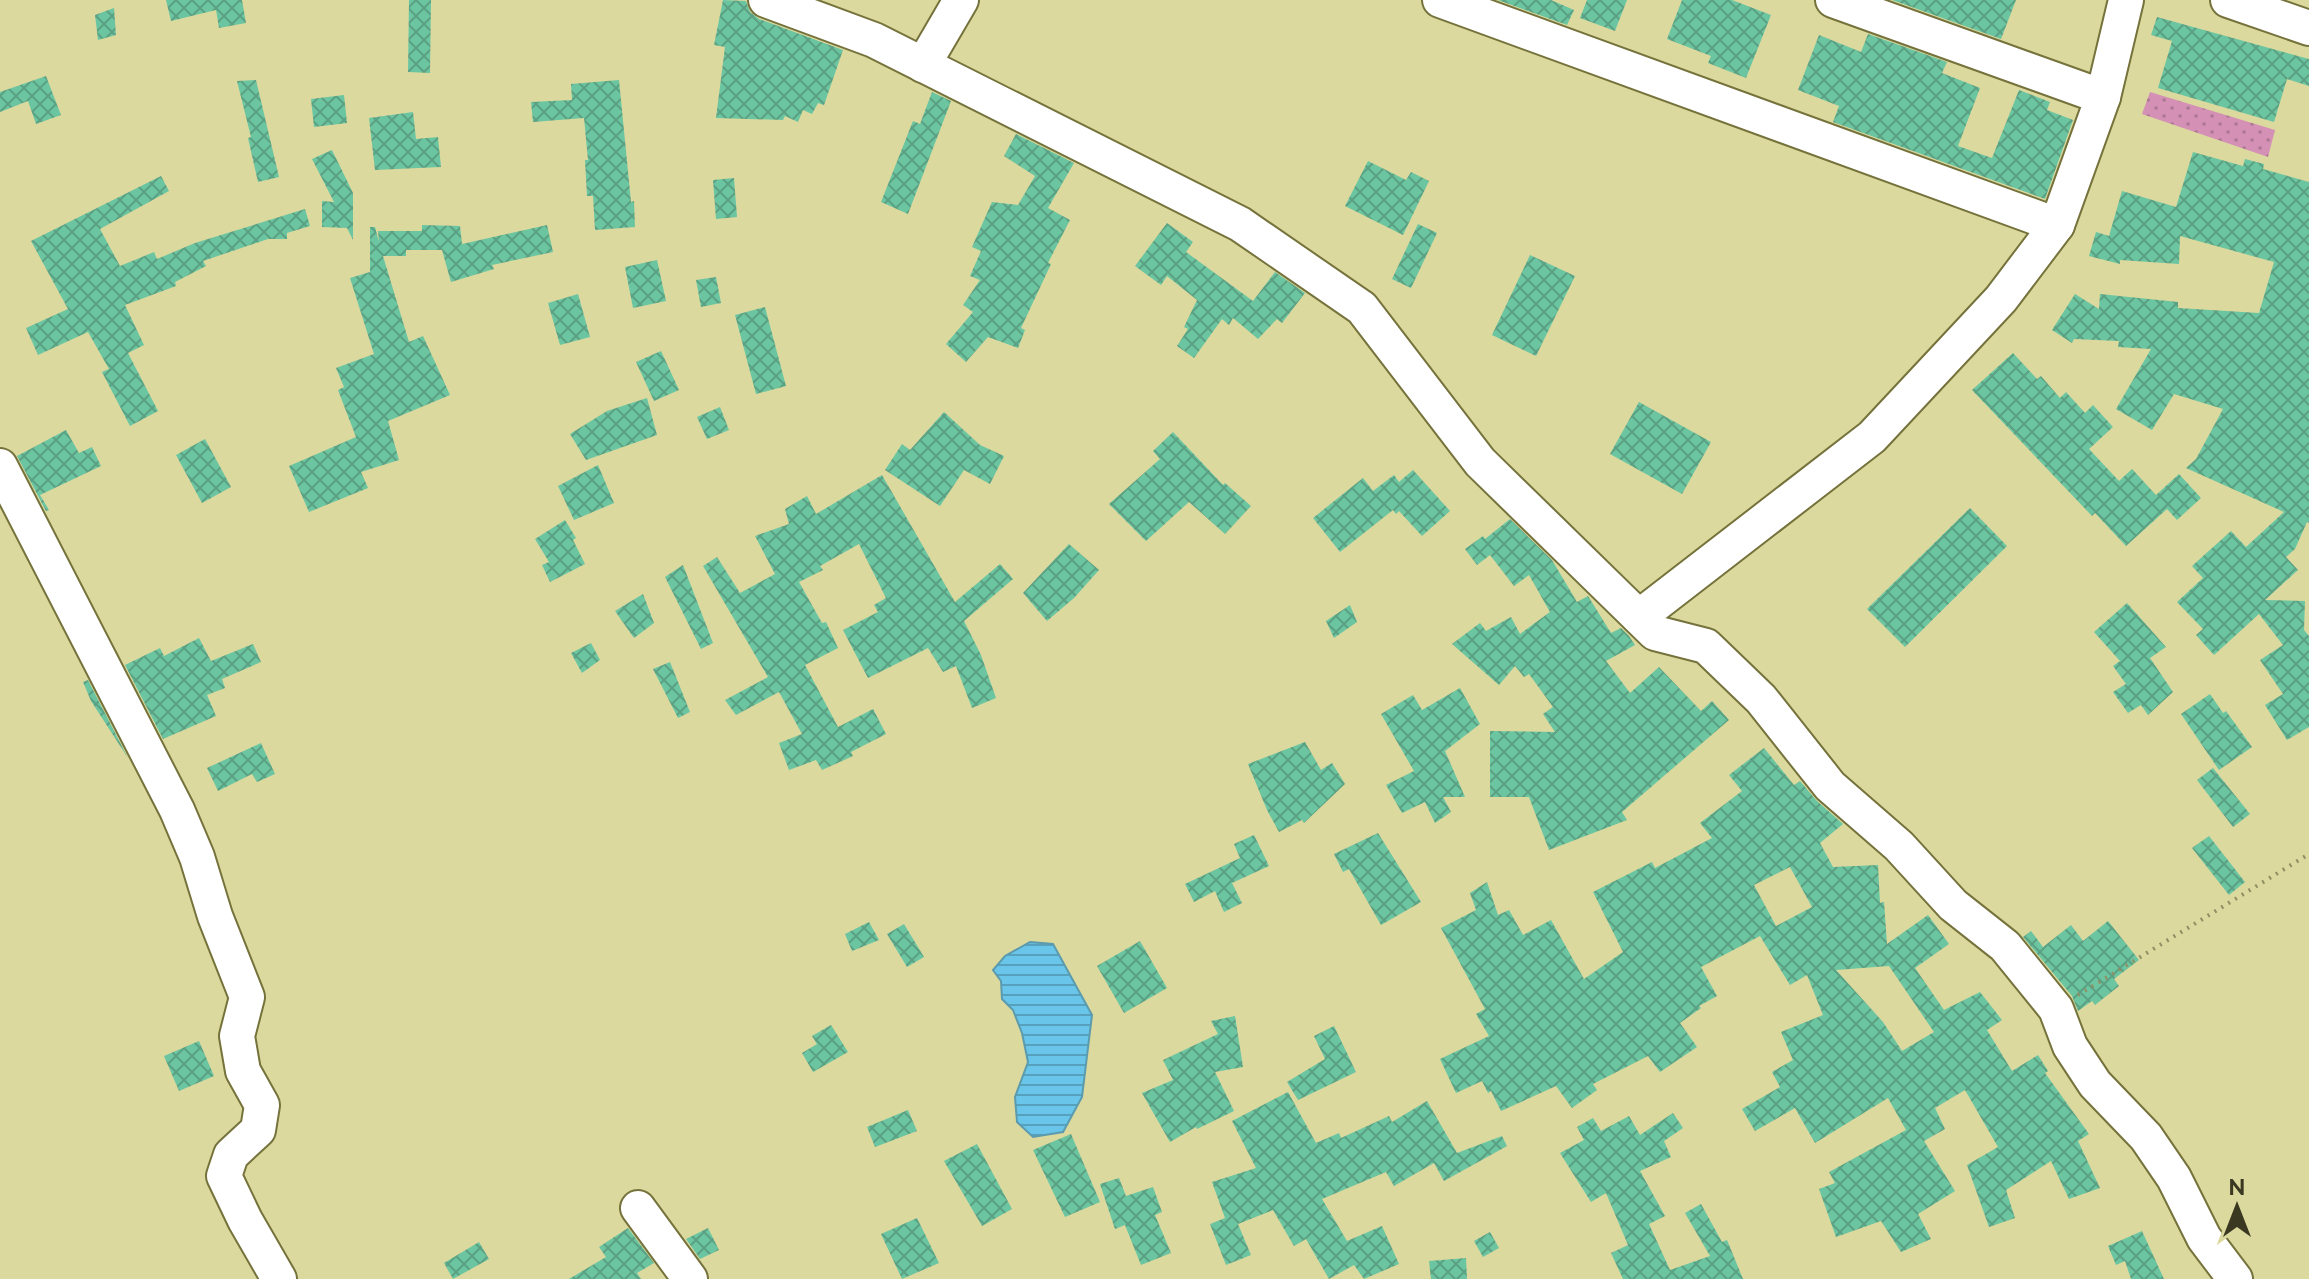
<svg xmlns="http://www.w3.org/2000/svg" width="2309" height="1279" font-family="Raleway,sans-serif">
<defs>
<pattern id="grass-dots" width="8" height="8" patternUnits="userSpaceOnUse" patternTransform="scale(2)"><rect width="8" height="8" fill="#d491b5"/><path d="M2 2h.1M6 6h.1" fill="none" stroke="#ad7793" stroke-width="1.8" stroke-linecap="round"/></pattern>
<pattern id="water-rules" width="6" height="5" patternUnits="userSpaceOnUse" patternTransform="scale(2)"><rect width="6" height="5" fill="#69c5e9"/><path d="M0 2.5h6" fill="none" stroke="#57a1bc"/></pattern>
<pattern id="building-cross-hatch" width="8" height="8" patternUnits="userSpaceOnUse" patternTransform="scale(2)"><rect width="8" height="8" fill="#6cc5a1"/><path d="M0 0l8 8M0 8l8-8" fill="none" stroke="#5aa183"/></pattern>
</defs>
<rect width="100%" height="100%" fill="#dbd99e"/>
<!-- grass -->
<polygon fill="url(#grass-dots)" points="2150,92 2275,130 2268,157 2142,114"/>
<!-- water -->
<polygon fill="url(#water-rules)" stroke="#5b9bad" stroke-width="2" points="1030,942 1053,944 1092,1015 1082,1097 1063,1132 1033,1137 1017,1122 1015,1097 1028,1062 1022,1033 1013,1010 1002,999 1001,981 993,970 1005,956"/>
<!-- building -->
<g fill="url(#building-cross-hatch)" fill-rule="evenodd">
<polygon points="166,0 242,0 246,23 219,28 216,10 171,21"/>
<polygon points="409,0 431,0 430,73 408,72"/>
<polygon points="723,0 746,1 750,12 759,19 843,50 824,105 818,103 812,114 803,110 798,122 785,116 783,120 716,118 725,47 714,45"/>
<polygon points="1498,0 1551,0 1574,10 1567,25"/>
<polygon points="1587,0 1627,0 1615,31 1580,18"/>
<polygon points="1682,0 1732,0 1771,15 1746,78 1708,63 1711,56 1667,39"/>
<polygon points="1892,0 2016,0 2001,39"/>
<polygon points="114,8 116,35 98,40 95,15"/>
<polygon points="2157,17 2309,59 2309,86 2287,79 2274,122 2158,88 2172,41 2151,35"/>
<polygon points="1868,34 1947,62 1942,73 1980,88 1958,146 1992,158 2019,90 2050,102 2047,110 2073,120 2045,199 1833,122 1839,106 1798,90 1819,35 1861,52"/>
<polygon points="46,76 61,115 36,124 28,101 0,112 0,92"/>
<polygon points="256,80 279,177 258,182 248,138 251,137 237,81"/>
<polygon points="619,80 631,202 634,201 635,227 595,230 593,196 587,196 585,160 588,160 584,118 533,122 531,102 572,100 571,84"/>
<polygon points="932,92 951,101 908,214 881,202 913,121 920,124"/>
<polygon points="344,95 347,123 314,127 311,99"/>
<polygon points="413,112 416,139 438,137 441,167 375,170 369,118"/>
<polygon points="1016,134 1074,163 1048,208 1070,220 1048,263 1051,264 1021,328 1025,330 1018,348 988,337 966,362 946,344 973,312 963,305 980,280 970,276 981,251 972,247 992,202 1018,205 1035,176 1004,156"/>
<polygon points="332,150 353,193 353,240 347,228 322,227 322,201 334,202 312,159"/>
<polygon points="2193,152 2243,166 2245,159 2264,164 2263,169 2309,182 2309,523 2307,522 2295,549 2286,557 2298,570 2265,600 2305,601 2304,630 2309,636 2309,727 2287,740 2265,705 2283,694 2260,660 2283,645 2259,614 2214,655 2196,635 2203,629 2177,602 2203,578 2192,566 2231,531 2246,547 2284,512 2186,468 2196,459 2223,409 2174,394 2152,430 2116,409 2151,349 2118,347 2119,341 2074,339 2072,343 2052,330 2075,294 2099,309 2100,294 2178,302 2178,308 2259,313 2274,262 2180,236 2179,264 2120,260 2120,264 2089,256 2096,232 2109,236 2122,191 2176,207"/>
<polygon points="1368,161 1406,180 1411,172 1429,181 1403,235 1345,206"/>
<polygon points="161,176 169,191 100,229 120,266 154,252 157,259 195,243 305,209 310,226 287,233 287,239 268,239 203,261 206,266 175,282 176,286 125,305 144,345 128,353 158,411 130,426 102,372 109,369 88,332 38,355 26,328 68,309 31,241"/>
<polygon points="734,178 737,217 716,219 713,180"/>
<polygon points="1167,223 1193,242 1186,252 1253,301 1275,272 1305,293 1282,323 1277,319 1258,339 1233,318 1229,325 1222,319 1194,358 1177,346 1188,329 1184,327 1197,300 1167,276 1161,285 1135,266"/>
<polygon points="1418,224 1437,233 1411,288 1392,279"/>
<polygon points="422,225 460,226 462,244 547,225 553,252 492,265 494,269 451,282 442,250 406,250 406,256 383,256 409,342 423,336 450,395 388,421 399,460 361,472 368,488 309,512 289,466 356,437 338,390 344,387 336,368 374,354 350,278 370,272 370,227 375,227 379,242 378,231 422,231"/>
<polygon points="1530,255 1575,276 1536,356 1492,335"/>
<polygon points="657,260 666,301 633,308 625,267"/>
<polygon points="716,277 721,303 701,307 696,280"/>
<polygon points="578,294 590,337 560,345 548,303"/>
<polygon points="765,307 786,386 756,394 735,315"/>
<polygon points="661,351 679,390 654,401 636,362"/>
<polygon points="2013,353 2037,379 2041,376 2060,398 2066,392 2085,413 2093,405 2113,427 2089,449 2119,481 2132,469 2156,495 2179,474 2201,498 2177,520 2167,509 2126,546 2095,513 2092,516 1972,390"/>
<polygon points="647,398 657,435 586,460 570,434 607,411"/>
<polygon points="1639,402 1711,442 1682,494 1610,454"/>
<polygon points="720,407 729,430 707,439 697,417"/>
<polygon points="944,412 980,445 1004,456 990,484 964,470 940,506 885,470 902,444 910,450"/>
<polygon points="66,430 79,453 92,447 101,466 40,495 49,510 46,511 17,456"/>
<polygon points="1173,432 1223,485 1225,483 1251,506 1225,534 1189,502 1146,541 1109,504 1160,459 1153,451"/>
<polygon points="205,439 231,487 202,503 176,455"/>
<polygon points="598,465 614,503 574,520 558,486"/>
<polygon points="1413,470 1450,511 1422,536 1399,511 1396,514 1393,510 1340,552 1313,518 1363,478 1373,491 1394,475 1399,482"/>
<polygon points="882,475 955,602 1000,564 1013,579 964,621 981,655 996,698 972,708 956,666 943,672 928,648 868,678 843,630 878,612 874,605 886,598 859,544 820,566 823,570 799,582 822,623 826,622 838,648 805,665 838,727 873,709 886,734 851,752 853,756 822,770 816,760 789,770 779,743 802,734 779,692 736,715 725,700 768,677 703,566 717,557 740,593 775,574 755,536 789,524 785,509 807,496 816,514"/>
<polygon points="1970,508 2007,546 1905,647 1867,609"/>
<polygon points="1510,519 1552,560 1577,602 1588,596 1611,633 1621,628 1629,636 1635,645 1606,661 1630,693 1659,667 1701,711 1712,701 1729,720 1622,812 1627,820 1549,850 1529,797 1490,797 1490,731 1555,732 1543,714 1553,707 1529,674 1524,677 1515,666 1499,685 1452,644 1480,623 1486,631 1511,617 1520,634 1550,612 1529,575 1514,586 1490,555 1477,565 1465,549 1483,536 1485,539"/>
<polygon points="565,520 576,538 573,540 585,564 550,582 542,565 549,562 535,539"/>
<polygon points="1069,544 1099,570 1074,598 1047,621 1023,593"/>
<polygon points="683,565 713,643 701,649 665,577"/>
<polygon points="643,594 654,623 634,638 615,611"/>
<polygon points="2127,603 2166,647 2150,658 2173,692 2148,715 2141,705 2128,713 2113,692 2126,684 2113,666 2120,661 2094,632"/>
<polygon points="1350,605 1357,622 1334,638 1326,621"/>
<polygon points="199,638 211,661 253,644 261,662 222,679 225,688 207,695 216,716 163,739 125,665 160,648 164,656"/>
<polygon points="591,643 600,660 582,673 571,653"/>
<polygon points="670,662 690,712 678,718 653,669"/>
<polygon points="88,680 128,758 91,701 83,682"/>
<polygon points="1460,688 1480,724 1445,751 1465,797 1443,797 1451,812 1435,823 1425,802 1402,813 1386,785 1414,771 1381,714 1413,695 1422,710"/>
<polygon points="2210,694 2223,713 2226,711 2252,747 2219,770 2181,714"/>
<polygon points="1305,742 1321,770 1332,763 1345,784 1304,823 1302,820 1279,832 1267,810 1248,764"/>
<polygon points="261,743 275,774 257,782 252,774 218,791 207,768"/>
<path d="M1764,748L1794,785L1800,781L1817,801L1843,824L1820,843L1833,867L1878,865L1880,903L1884,902L1887,944L1928,915L1949,944L1915,968L1944,1010L1980,992L2002,1020L1987,1030L2012,1071L2038,1055L2048,1071L2045,1073L2089,1134L2078,1141L2100,1188L2069,1199L2051,1161L2006,1190L2015,1218L1989,1227L1967,1165L1998,1147L1965,1090L1935,1108L1945,1129L1924,1141L1955,1191L1918,1214L1931,1239L1901,1252L1881,1221L1836,1237L1819,1189L1835,1183L1829,1172L1906,1130L1888,1098L1815,1143L1795,1108L1755,1131L1742,1109L1780,1087L1772,1072L1793,1060L1781,1032L1823,1015L1807,975L1790,985L1760,936L1701,967L1717,996L1699,1006L1701,1008L1680,1023L1697,1047L1660,1072L1648,1056L1593,1084L1597,1090L1572,1108L1556,1086L1501,1111L1491,1091L1488,1093L1482,1081L1456,1093L1440,1059L1489,1036L1476,1014L1485,1009L1441,928L1476,910L1470,893L1487,882L1498,915L1509,910L1523,935L1551,920L1584,979L1623,952L1593,892L1652,862L1655,868L1712,838L1700,823L1742,791L1729,775ZM1790,867L1812,907L1776,926L1754,885ZM1889,966L1934,1032L1902,1051L1883,1022L1836,970Z"/>
<polygon points="2213,768 2250,814 2233,827 2197,780"/>
<polygon points="1378,833 1421,902 1381,925 1349,869 1343,872 1334,854"/>
<polygon points="1254,835 1269,866 1232,883 1242,903 1224,912 1215,891 1194,902 1185,884 1240,858 1234,844"/>
<polygon points="2209,836 2245,882 2229,895 2192,848"/>
<polygon points="2108,921 2139,960 2114,979 2119,986 2095,1005 2092,1001 2078,1011 2072,996 2023,937 2031,931 2043,947 2071,925 2083,941"/>
<polygon points="869,922 879,940 852,951 845,934"/>
<polygon points="904,924 924,957 907,967 887,934"/>
<polygon points="1140,941 1167,988 1124,1013 1097,966"/>
<polygon points="1235,1016 1243,1067 1215,1072 1234,1111 1197,1129 1196,1127 1170,1142 1142,1093 1173,1080 1163,1060 1218,1034 1211,1021"/>
<polygon points="831,1025 848,1052 813,1072 802,1053 817,1044 812,1036"/>
<polygon points="1334,1026 1356,1072 1298,1100 1287,1082 1325,1059 1314,1036"/>
<polygon points="199,1041 214,1076 179,1091 164,1056"/>
<polygon points="1288,1092 1316,1143 1339,1133 1341,1138 1389,1116 1392,1122 1427,1101 1457,1153 1502,1136 1507,1146 1444,1181 1434,1163 1394,1186 1386,1172 1322,1199 1347,1241 1382,1226 1399,1264 1364,1279 1354,1265 1329,1279 1306,1239 1294,1246 1273,1210 1238,1224 1251,1255 1226,1265 1210,1224 1225,1218 1212,1182 1256,1168 1232,1121"/>
<polygon points="908,1110 917,1131 875,1147 867,1127"/>
<polygon points="1673,1113 1683,1128 1664,1141 1671,1157 1640,1171 1665,1216 1649,1224 1670,1270 1710,1256 1685,1213 1701,1204 1722,1242 1727,1240 1743,1279 1623,1279 1611,1253 1628,1245 1606,1193 1591,1202 1560,1153 1584,1140 1577,1127 1593,1118 1601,1131 1629,1116 1640,1135"/>
<polygon points="1071,1134 1100,1202 1065,1217 1033,1150"/>
<polygon points="977,1144 1012,1209 982,1226 944,1161"/>
<polygon points="1119,1178 1126,1196 1153,1187 1162,1212 1155,1215 1171,1253 1141,1265 1125,1225 1115,1229 1100,1184"/>
<polygon points="917,1218 939,1263 902,1279 881,1234"/>
<polygon points="628,1228 654,1263 637,1273 641,1279 569,1279 606,1257 599,1247"/>
<polygon points="708,1228 719,1250 700,1259 686,1239"/>
<polygon points="2142,1231 2164,1279 2131,1279 2125,1261 2116,1265 2108,1246"/>
<polygon points="1490,1232 1499,1248 1483,1257 1474,1241"/>
<polygon points="479,1242 489,1259 453,1279 444,1263"/>
<polygon points="1466,1258 1467,1279 1431,1279 1429,1261"/>
</g>
<g fill="none" stroke-linecap="round" stroke-linejoin="round">
<!-- minor casing -->
<g stroke="#75723b" stroke-width="38">
<g id="minor">
<polyline points="766,0 874,40 1240,224 1362,308 1480,462 1655,633 1706,646 1761,699 1830,786 1899,846 1953,905 2005,946 2056,1009 2070,1046 2095,1084 2146,1137 2174,1178 2204,1238 2235,1279"/>
<polyline points="1440,0 2057,225"/>
<polyline points="1833,0 2103,97"/>
<polyline points="2228,0 2309,28"/>
<polyline points="923,65 961,0"/>
<polyline points="0,466 177,810 197,857 215,916 247,997 237,1036 243,1071 262,1105 258,1130 231,1155 224,1176 245,1220 279,1279"/>
<polyline points="1639,617 1872,437 2001,299 2057,225 2103,97 2126,0"/>
<polyline points="638,1208 690,1279"/>
</g>
</g>
<!-- path -->
<polyline stroke="#908e64" stroke-width="4" stroke-dasharray="2 6" stroke-linecap="butt" points="2078,995 2309,854"/>
<!-- minor -->
<use href="#minor" stroke="#fff" stroke-width="34"/>
</g>
<!-- north arrow -->
<g transform="translate(2237 1207)" stroke="#dbd99e" stroke-width="6" paint-order="stroke">
<path d="M0-6L14 30L0 20L-14 30Z" fill="#3a3821"/>
<text y="-12" font-size="22" font-weight="bold" text-anchor="middle" fill="#3a3821">N</text>
</g>
</svg>
